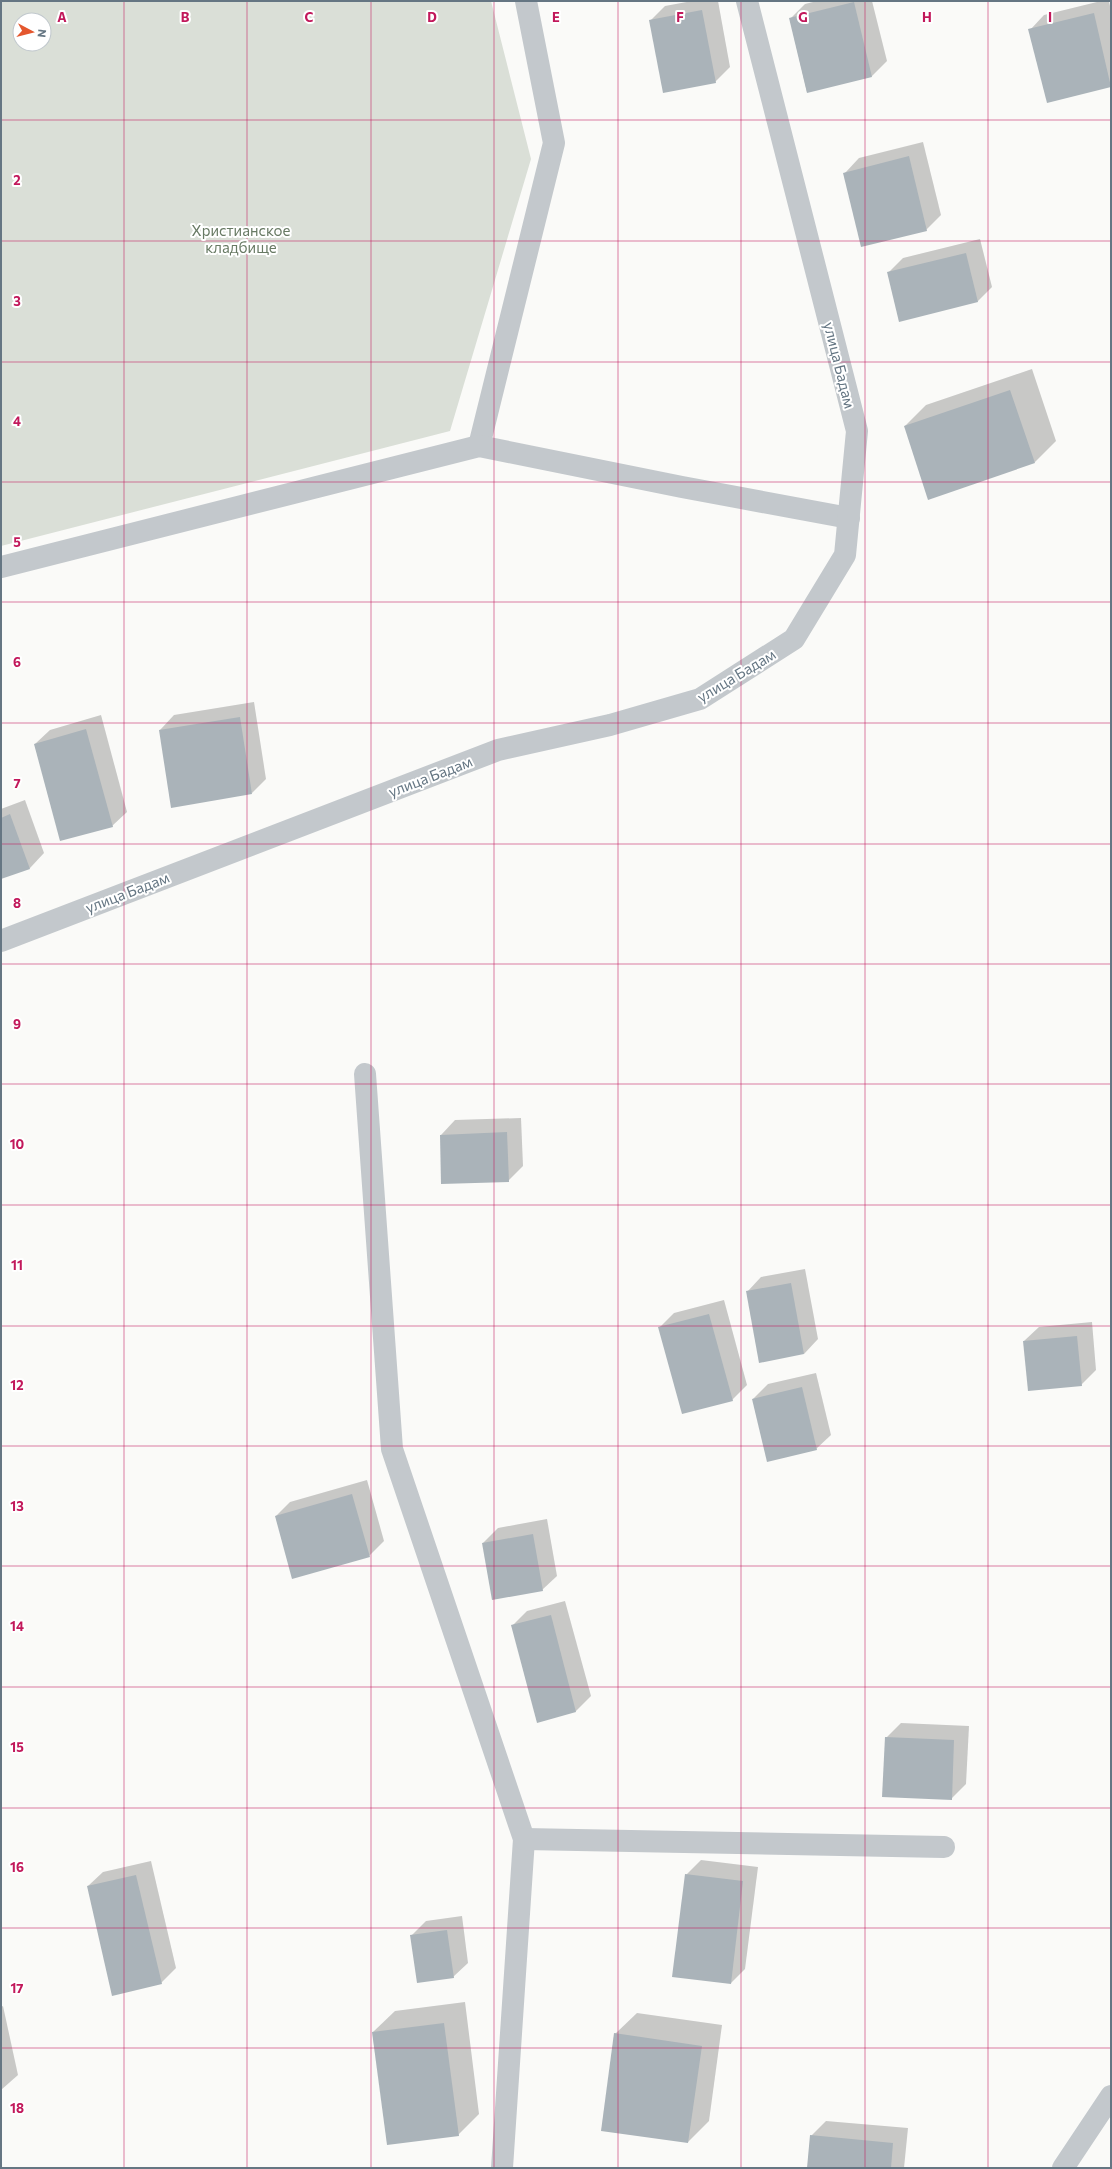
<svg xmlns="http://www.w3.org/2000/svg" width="1112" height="2169" font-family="Commissioner,sans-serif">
<rect width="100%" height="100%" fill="#fafaf8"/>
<!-- green -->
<path fill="#dadfd7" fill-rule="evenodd" d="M1,1H491L531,159L450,431L1,546ZM20,20H44V44H20Z"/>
<!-- shadow -->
<g fill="#0003">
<polygon points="692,1 718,1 730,67 715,82 650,21 665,6"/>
<polygon points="817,1 872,1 887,61 872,76 807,92 790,19 805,4"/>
<polygon points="1101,1 1109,1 1111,11 1111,86 1048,102 1030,30 1044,15"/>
<polygon points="923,142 941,215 926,230 845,173 859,158"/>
<polygon points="980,239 992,287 977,302 888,273 903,258"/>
<polygon points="1032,369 1056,441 1035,462 905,426 926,405"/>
<polygon points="254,702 266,779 252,793 160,730 174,715"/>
<polygon points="101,715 127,812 112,826 35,744 50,730"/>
<polygon points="25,800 44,853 30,868 1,878 1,809"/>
<polygon points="521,1118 523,1166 508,1181 441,1135 455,1120"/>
<polygon points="805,1269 818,1339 804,1354 747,1292 761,1277"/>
<polygon points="724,1300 747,1385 732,1400 659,1328 674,1313"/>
<polygon points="1092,1322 1096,1370 1081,1385 1024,1341 1039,1327"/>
<polygon points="816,1373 831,1435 816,1449 753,1399 768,1384"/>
<polygon points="367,1480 384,1541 369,1556 276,1516 290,1502"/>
<polygon points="547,1519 557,1576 542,1590 483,1543 498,1528"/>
<polygon points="565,1601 591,1696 576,1711 538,1722 512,1626 527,1611"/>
<polygon points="901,1723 969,1726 966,1784 951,1799 886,1738"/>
<polygon points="701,1860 758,1867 745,1969 731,1983 686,1875"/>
<polygon points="151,1861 176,1968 161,1983 88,1886 103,1872"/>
<polygon points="462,1916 468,1963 453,1977 411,1936 426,1921"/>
<polygon points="465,2002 479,2114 458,2135 373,2032 395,2011"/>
<polygon points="3,2006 18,2075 1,2090 1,2007"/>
<polygon points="637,2013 722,2025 709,2121 688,2142 615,2034"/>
<polygon points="826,2121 908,2128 904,2168 808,2168 811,2136"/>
</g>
<!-- building -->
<g fill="#aab3b9">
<polygon points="854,2 872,77 807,93 789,18"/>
<polygon points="702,10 716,83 663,93 649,20"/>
<polygon points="1094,13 1111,87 1047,103 1028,29"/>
<polygon points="909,156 927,231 861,247 843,173"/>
<polygon points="966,253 978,302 899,322 887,272"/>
<polygon points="1010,390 1035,463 928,500 904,426"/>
<polygon points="240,717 252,794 171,808 159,730"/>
<polygon points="86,729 113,827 60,841 34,744"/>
<polygon points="10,814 30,869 1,879 1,818"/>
<polygon points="507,1132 509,1182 441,1184 440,1135"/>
<polygon points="791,1283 804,1354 759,1363 746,1291"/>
<polygon points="709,1314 733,1401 682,1414 658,1327"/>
<polygon points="1077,1336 1082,1386 1028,1391 1023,1341"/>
<polygon points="802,1387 817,1450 767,1462 752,1399"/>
<polygon points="352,1494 370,1557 292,1579 275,1516"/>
<polygon points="533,1534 543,1591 492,1600 482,1543"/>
<polygon points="551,1615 576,1712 537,1723 511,1625"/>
<polygon points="885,1737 954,1740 952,1800 882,1797"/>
<polygon points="685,1874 743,1881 731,1984 672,1977"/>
<polygon points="136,1875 162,1984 112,1996 87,1886"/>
<polygon points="447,1930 454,1978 417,1983 410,1935"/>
<polygon points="444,2023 459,2136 387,2145 372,2032"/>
<polygon points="614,2033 702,2046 688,2143 601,2131"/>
<polygon points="810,2135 893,2143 891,2168 807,2168"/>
</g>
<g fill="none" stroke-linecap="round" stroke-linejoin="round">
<!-- minor -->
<g stroke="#c3c8cc" stroke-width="22">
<polyline points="479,446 554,143 526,1"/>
<polyline points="1,567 479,446 682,487 849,518"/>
<polyline points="1,941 498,750 610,725 700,699 794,639 845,555 857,431 747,1"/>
<polyline points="365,1074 392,1449 524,1839 502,2168"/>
<polyline points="524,1839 944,1847"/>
<polyline points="1063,2168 1111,2096"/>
</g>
</g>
<!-- grid -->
<path fill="none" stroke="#c2185b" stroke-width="1" stroke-opacity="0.55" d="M124,1V2168M247,1V2168M371,1V2168M494,1V2168M618,1V2168M741,1V2168M865,1V2168M988,1V2168M1,120H1111M1,241H1111M1,362H1111M1,482H1111M1,602H1111M1,723H1111M1,844H1111M1,964H1111M1,1084H1111M1,1205H1111M1,1326H1111M1,1446H1111M1,1566H1111M1,1687H1111M1,1808H1111M1,1928H1111M1,2048H1111"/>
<g text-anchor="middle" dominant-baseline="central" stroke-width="4" stroke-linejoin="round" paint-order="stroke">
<!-- park labels -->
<g font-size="15" fill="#687a64" stroke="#fff">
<text x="241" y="230">Христианское<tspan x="241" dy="17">кладбище</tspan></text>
</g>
<!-- street labels -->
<g font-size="15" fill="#657683" stroke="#fff">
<text transform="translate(840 365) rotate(76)">улица Бадам</text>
<text transform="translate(736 675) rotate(-31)">улица Бадам</text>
<text transform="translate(430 776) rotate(-21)">улица Бадам</text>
<text transform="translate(127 892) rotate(-21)">улица Бадам</text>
</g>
</g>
<g font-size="13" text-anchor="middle" font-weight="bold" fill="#c2185b" stroke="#fff" stroke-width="4" stroke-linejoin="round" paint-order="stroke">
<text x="62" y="22">A</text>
<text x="185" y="22">B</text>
<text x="309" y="22">C</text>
<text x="432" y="22">D</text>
<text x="556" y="22">E</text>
<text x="680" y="22">F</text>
<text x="803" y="22">G</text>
<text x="927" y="22">H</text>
<text x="1050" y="22">I</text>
<text x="17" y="185">2</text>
<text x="17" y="306">3</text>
<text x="17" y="426">4</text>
<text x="17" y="547">5</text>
<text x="17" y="667">6</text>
<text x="17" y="788">7</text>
<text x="17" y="908">8</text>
<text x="17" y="1029">9</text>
<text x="17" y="1149">10</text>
<text x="17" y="1270">11</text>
<text x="17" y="1390">12</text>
<text x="17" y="1511">13</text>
<text x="17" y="1631">14</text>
<text x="17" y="1752">15</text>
<text x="17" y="1872">16</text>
<text x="17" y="1993">17</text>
<text x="17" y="2113">18</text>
</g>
<!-- border -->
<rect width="1112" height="2169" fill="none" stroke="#657683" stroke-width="4"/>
<!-- north arrow -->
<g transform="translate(32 32) rotate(97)"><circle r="19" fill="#ffffff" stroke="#c1c8cd"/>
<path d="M0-3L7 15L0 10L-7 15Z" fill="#e4572e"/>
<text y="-6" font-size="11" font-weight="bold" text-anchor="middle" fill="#657683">N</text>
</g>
</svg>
